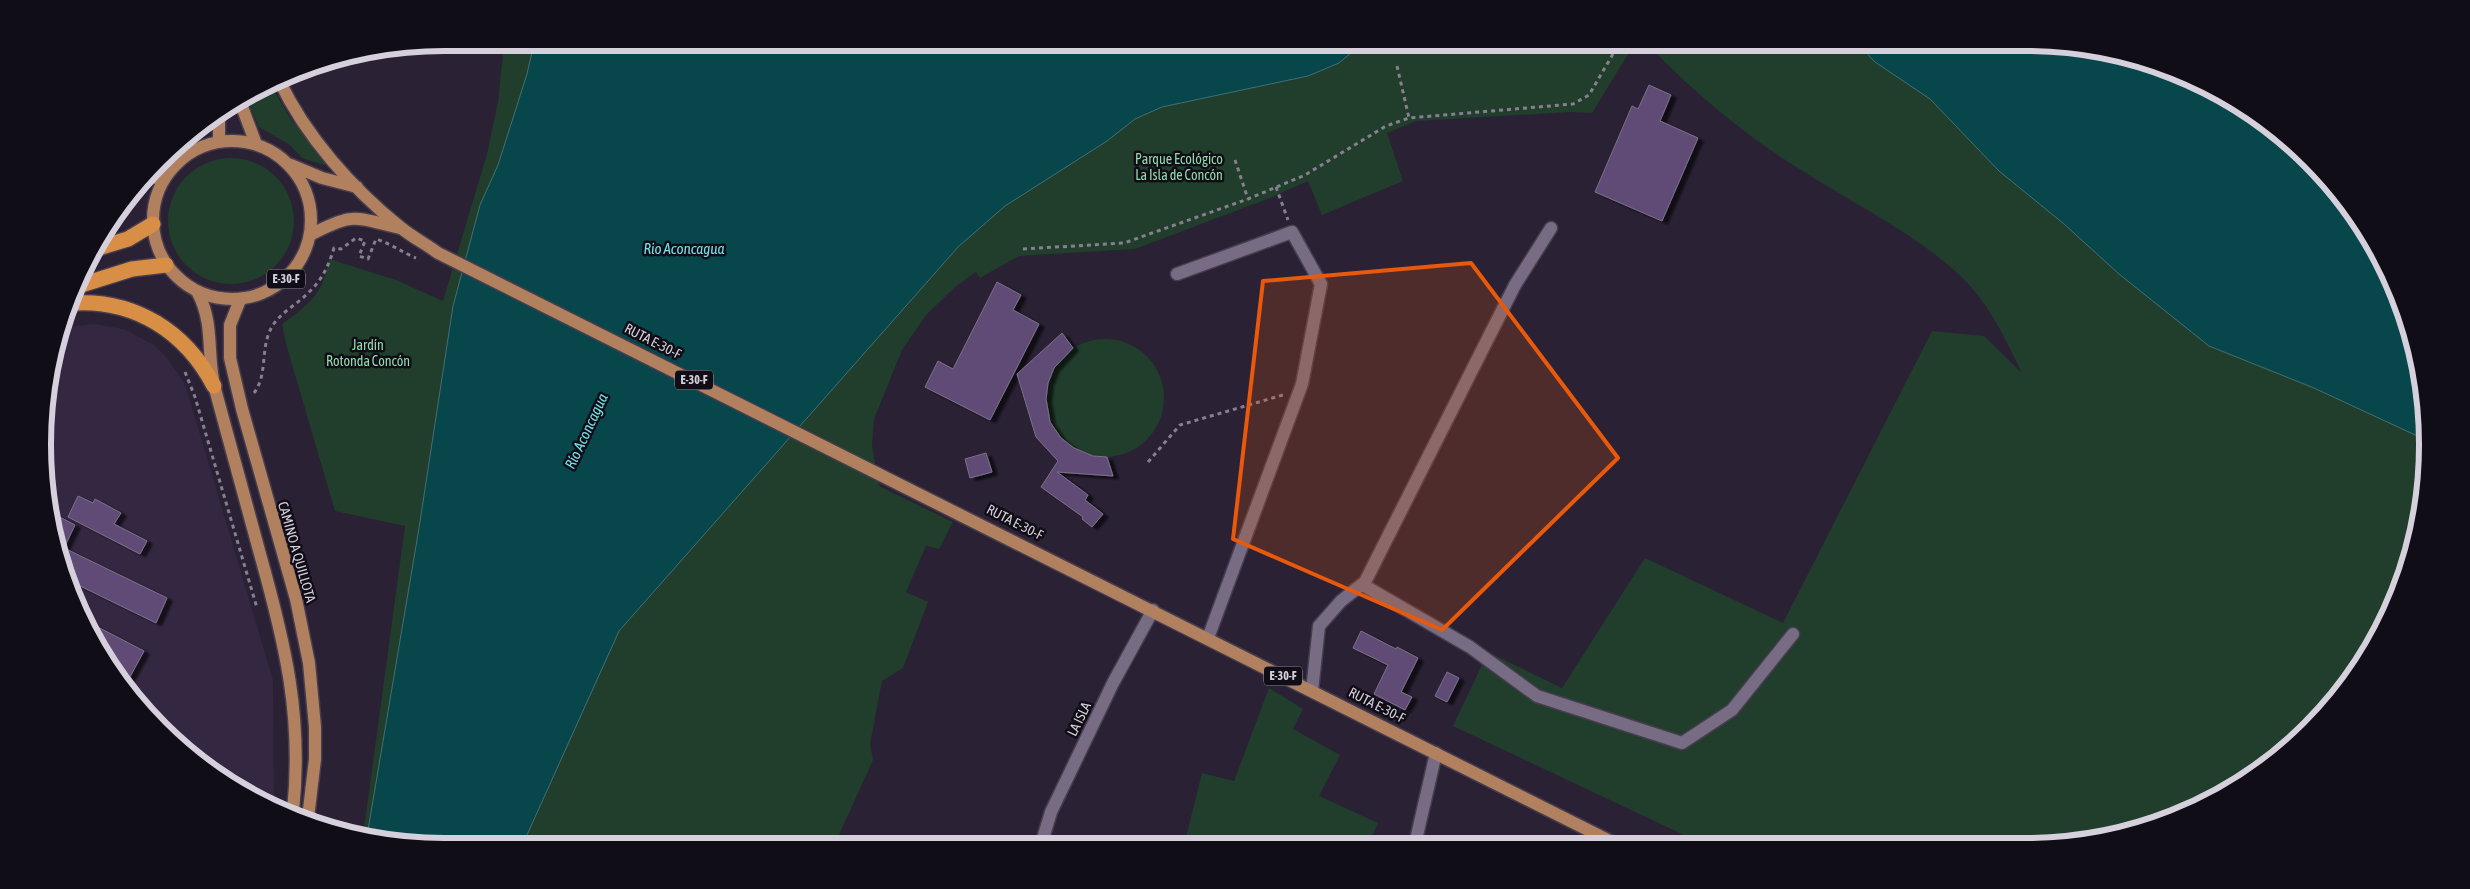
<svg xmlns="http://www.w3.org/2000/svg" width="2470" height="889" font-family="'Asap Condensed',sans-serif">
<defs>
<filter id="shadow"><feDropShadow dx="5.5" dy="3" stdDeviation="1" flood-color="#0009"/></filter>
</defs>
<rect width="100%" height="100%" fill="#2a2135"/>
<!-- built -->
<polygon fill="#342741" points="94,324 124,329 154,345 166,357 185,384 273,680 274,803 221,779 160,729 110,668 56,548 43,471 46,392 66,327"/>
<!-- green -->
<g fill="#213d2b">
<path d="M2025,42L2129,56L2203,84L2270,125L2328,179L2373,243L2406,315L2424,392L2427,471L2414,548L2373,646L2291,747L2203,805L2078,843L1703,844L1453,726L1488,652L1562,688L1645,558L1783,623L1932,331L1984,336L2022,373C2005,338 1987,299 1956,272C1911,231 1852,203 1801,170C1747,137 1698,96 1654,51L1651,43Z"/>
<path d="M504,43H1635L1592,113L1571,112L1416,121L1387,133L1403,181L1322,215L1308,181L1270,198L1135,249L1019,256L980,278L976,272L955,287L926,315L902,350L874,419L872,446L879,486L953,522L939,549L926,546L906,592L928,602L903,668L882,681L870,744L873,760L834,846H445L363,836L405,526L335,511L286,344L282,324C310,304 323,294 329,259L396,280L443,301L487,154L498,102Z"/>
<polygon points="271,85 290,118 326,163 324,165 302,158 290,145 259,127 251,109 251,98"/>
<circle cx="231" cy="221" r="63"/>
<circle cx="1105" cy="398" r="59"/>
<polygon points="1269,688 1303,709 1293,729 1340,755 1319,796 1378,823 1368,845 1184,845 1202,773 1234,781"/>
</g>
<!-- water -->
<g fill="#07464a" stroke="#456f76">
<path d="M2025,42C2049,46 2073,49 2097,52C2108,53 2120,54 2131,57C2289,104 2397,228 2424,390C2426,406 2425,424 2426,440L2314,388L2209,346L2119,274L2064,224L1999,171L1930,99L1875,62L1857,43Z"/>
<polygon points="534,43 1363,43 1339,63 1308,76 1162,107 1135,119 1107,141 1005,206 958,247 619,631 522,846 444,846 367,836 419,528 453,306 480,205 498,165 527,74"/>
</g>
<!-- building -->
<g fill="#5f4b76" stroke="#7c7189" filter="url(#shadow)">
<polygon points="1649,85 1671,95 1660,121 1698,138 1662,221 1595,192 1632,106 1638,109"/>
<polygon points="997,282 1021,295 1013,310 1039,324 990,420 925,387 938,361 953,369"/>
<polygon points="1062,333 1073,348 1054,368 1048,383 1046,399 1050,422 1061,438 1074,448 1093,456 1107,457 1113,476 1057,472 1088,495 1085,500 1103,514 1092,527 1082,519 1083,517 1041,487 1058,461 1036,437 1017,374"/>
<polygon points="986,453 992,472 970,478 965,459"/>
<polygon points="78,496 93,503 95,499 121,513 114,524 147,541 140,554 68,517"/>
<polygon points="50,512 75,525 64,548 167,598 156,623 72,582 56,548"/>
<polygon points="90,623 144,651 125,686 110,668"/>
<polygon points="1361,631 1396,649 1397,647 1418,658 1401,692 1412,697 1405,710 1374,694 1388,665 1353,648"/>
<polygon points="1447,672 1459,678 1447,702 1435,696"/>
</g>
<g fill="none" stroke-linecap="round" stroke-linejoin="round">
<!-- minor casing -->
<g stroke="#463d4e" stroke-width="15">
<g id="minor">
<polyline points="1177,274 1292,232 1321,284 1302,384 1208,638"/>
<polyline points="1363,585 1470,647 1537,696 1682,743 1732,710 1793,634"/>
<polyline points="1312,691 1319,626 1341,601 1365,582 1515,285 1551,228"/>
<polyline points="1415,844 1436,753"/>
<polyline points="1041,845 1051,812 1113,683 1153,610"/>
</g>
</g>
<!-- major casing -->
<g stroke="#463d4e" stroke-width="15">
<g id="major">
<path d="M279,80C306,137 352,188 400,227C412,237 426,244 438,253L1616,844"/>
<polyline points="241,104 256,144"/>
<polyline points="219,118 219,141"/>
<circle cx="232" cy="220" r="79"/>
<polyline points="171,151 186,155"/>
<polyline points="291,165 322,178 357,187"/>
<polyline points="152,172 161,182"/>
<path d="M310,235C354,212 353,217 400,228"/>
<path d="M198,293C215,326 206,355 215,389C230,444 245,499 260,554C285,643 303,717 293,811"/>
<polyline points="240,300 230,325 230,358 242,409 296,599 309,663 315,727 315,759 308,818"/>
</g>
</g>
<!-- highway casing -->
<g stroke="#463d4e" stroke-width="18">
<g id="highway">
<polyline points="95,249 128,239 153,224"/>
<polyline points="78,286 132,269 166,265"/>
<path d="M73,303C135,299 186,332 214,386"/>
</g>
</g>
<!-- path -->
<g stroke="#877f90" stroke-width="3" stroke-dasharray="4 4" stroke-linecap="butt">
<polyline points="1397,66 1409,118"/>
<polyline points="1235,160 1248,199"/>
<polyline points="1276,187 1288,220"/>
<polyline points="1023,249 1124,243 1248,199 1305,175 1386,126 1409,118 1573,104 1589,95 1620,42"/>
<polyline points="185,372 195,397 257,608"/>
<path d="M254,393C267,376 261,353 269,333C276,314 296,306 309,292C322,280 329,265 334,248L341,249L356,238L365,241L359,256L368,259L376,239C391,244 402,252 416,258"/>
<polyline points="1148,462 1180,425 1283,395"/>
</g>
<!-- minor -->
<use href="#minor" stroke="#776c84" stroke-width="12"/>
<!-- major -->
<use href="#major" stroke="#b1805e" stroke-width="12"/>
<!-- highway -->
<use href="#highway" stroke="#d88e44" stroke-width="15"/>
</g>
<!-- marked area -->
<path fill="#e8590c" fill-opacity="0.2" stroke="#e8590c" stroke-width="4" stroke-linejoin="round" d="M1471,263L1618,458L1442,630L1233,539L1263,281Z"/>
<g text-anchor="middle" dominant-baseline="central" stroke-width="5" stroke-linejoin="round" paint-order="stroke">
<!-- shield labels -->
<g fill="#110d16" stroke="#9b96a1" stroke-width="1">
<rect x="267" y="269.5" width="38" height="19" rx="4"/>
<rect x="675" y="370.5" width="38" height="19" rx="4"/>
<rect x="1264" y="666.5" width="38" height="19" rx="4"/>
</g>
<g font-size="12" font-weight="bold" fill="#d6d0dd">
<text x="286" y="279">E-30-F</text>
<text x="694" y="380">E-30-F</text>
<text x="1283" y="676">E-30-F</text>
</g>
<!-- park labels -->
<g font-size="14" fill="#91dcaa" stroke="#110d16">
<text x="1179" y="159">Parque Ecológico<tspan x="1179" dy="16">La Isla de Concón</tspan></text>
<text x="368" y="345">Jardín<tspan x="368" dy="16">Rotonda Concón</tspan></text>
</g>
<!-- street labels -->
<g font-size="14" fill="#d6d0dd" stroke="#110d16">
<text transform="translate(653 341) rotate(27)">RUTA E-30-F</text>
<text transform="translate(1015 522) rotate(27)">RUTA E-30-F</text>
<text transform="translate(297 552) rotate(74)">CAMINO A QUILLOTA</text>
<text transform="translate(1377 705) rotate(27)">RUTA E-30-F</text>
<text transform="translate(1079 719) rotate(-64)">LA ISLA</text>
</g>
<!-- water labels -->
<g font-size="15" font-style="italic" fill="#73e3eb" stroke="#110d16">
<text x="684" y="248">Rio Aconcagua</text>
<text transform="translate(586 431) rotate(-65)">Río Aconcagua</text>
</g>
</g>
<!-- crop -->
<path d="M0 0H2470V889H0ZM444 51H2026A393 393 0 0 1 2419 444V445A393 393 0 0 1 2026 838H444A393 393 0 0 1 51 445V444A393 393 0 0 1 444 51Z" fill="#110d16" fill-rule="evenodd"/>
<path fill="none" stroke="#d6d0dd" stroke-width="6" d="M444 51H2026A393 393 0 0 1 2419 444V445A393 393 0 0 1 2026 838H444A393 393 0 0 1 51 445V444A393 393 0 0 1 444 51Z"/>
</svg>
